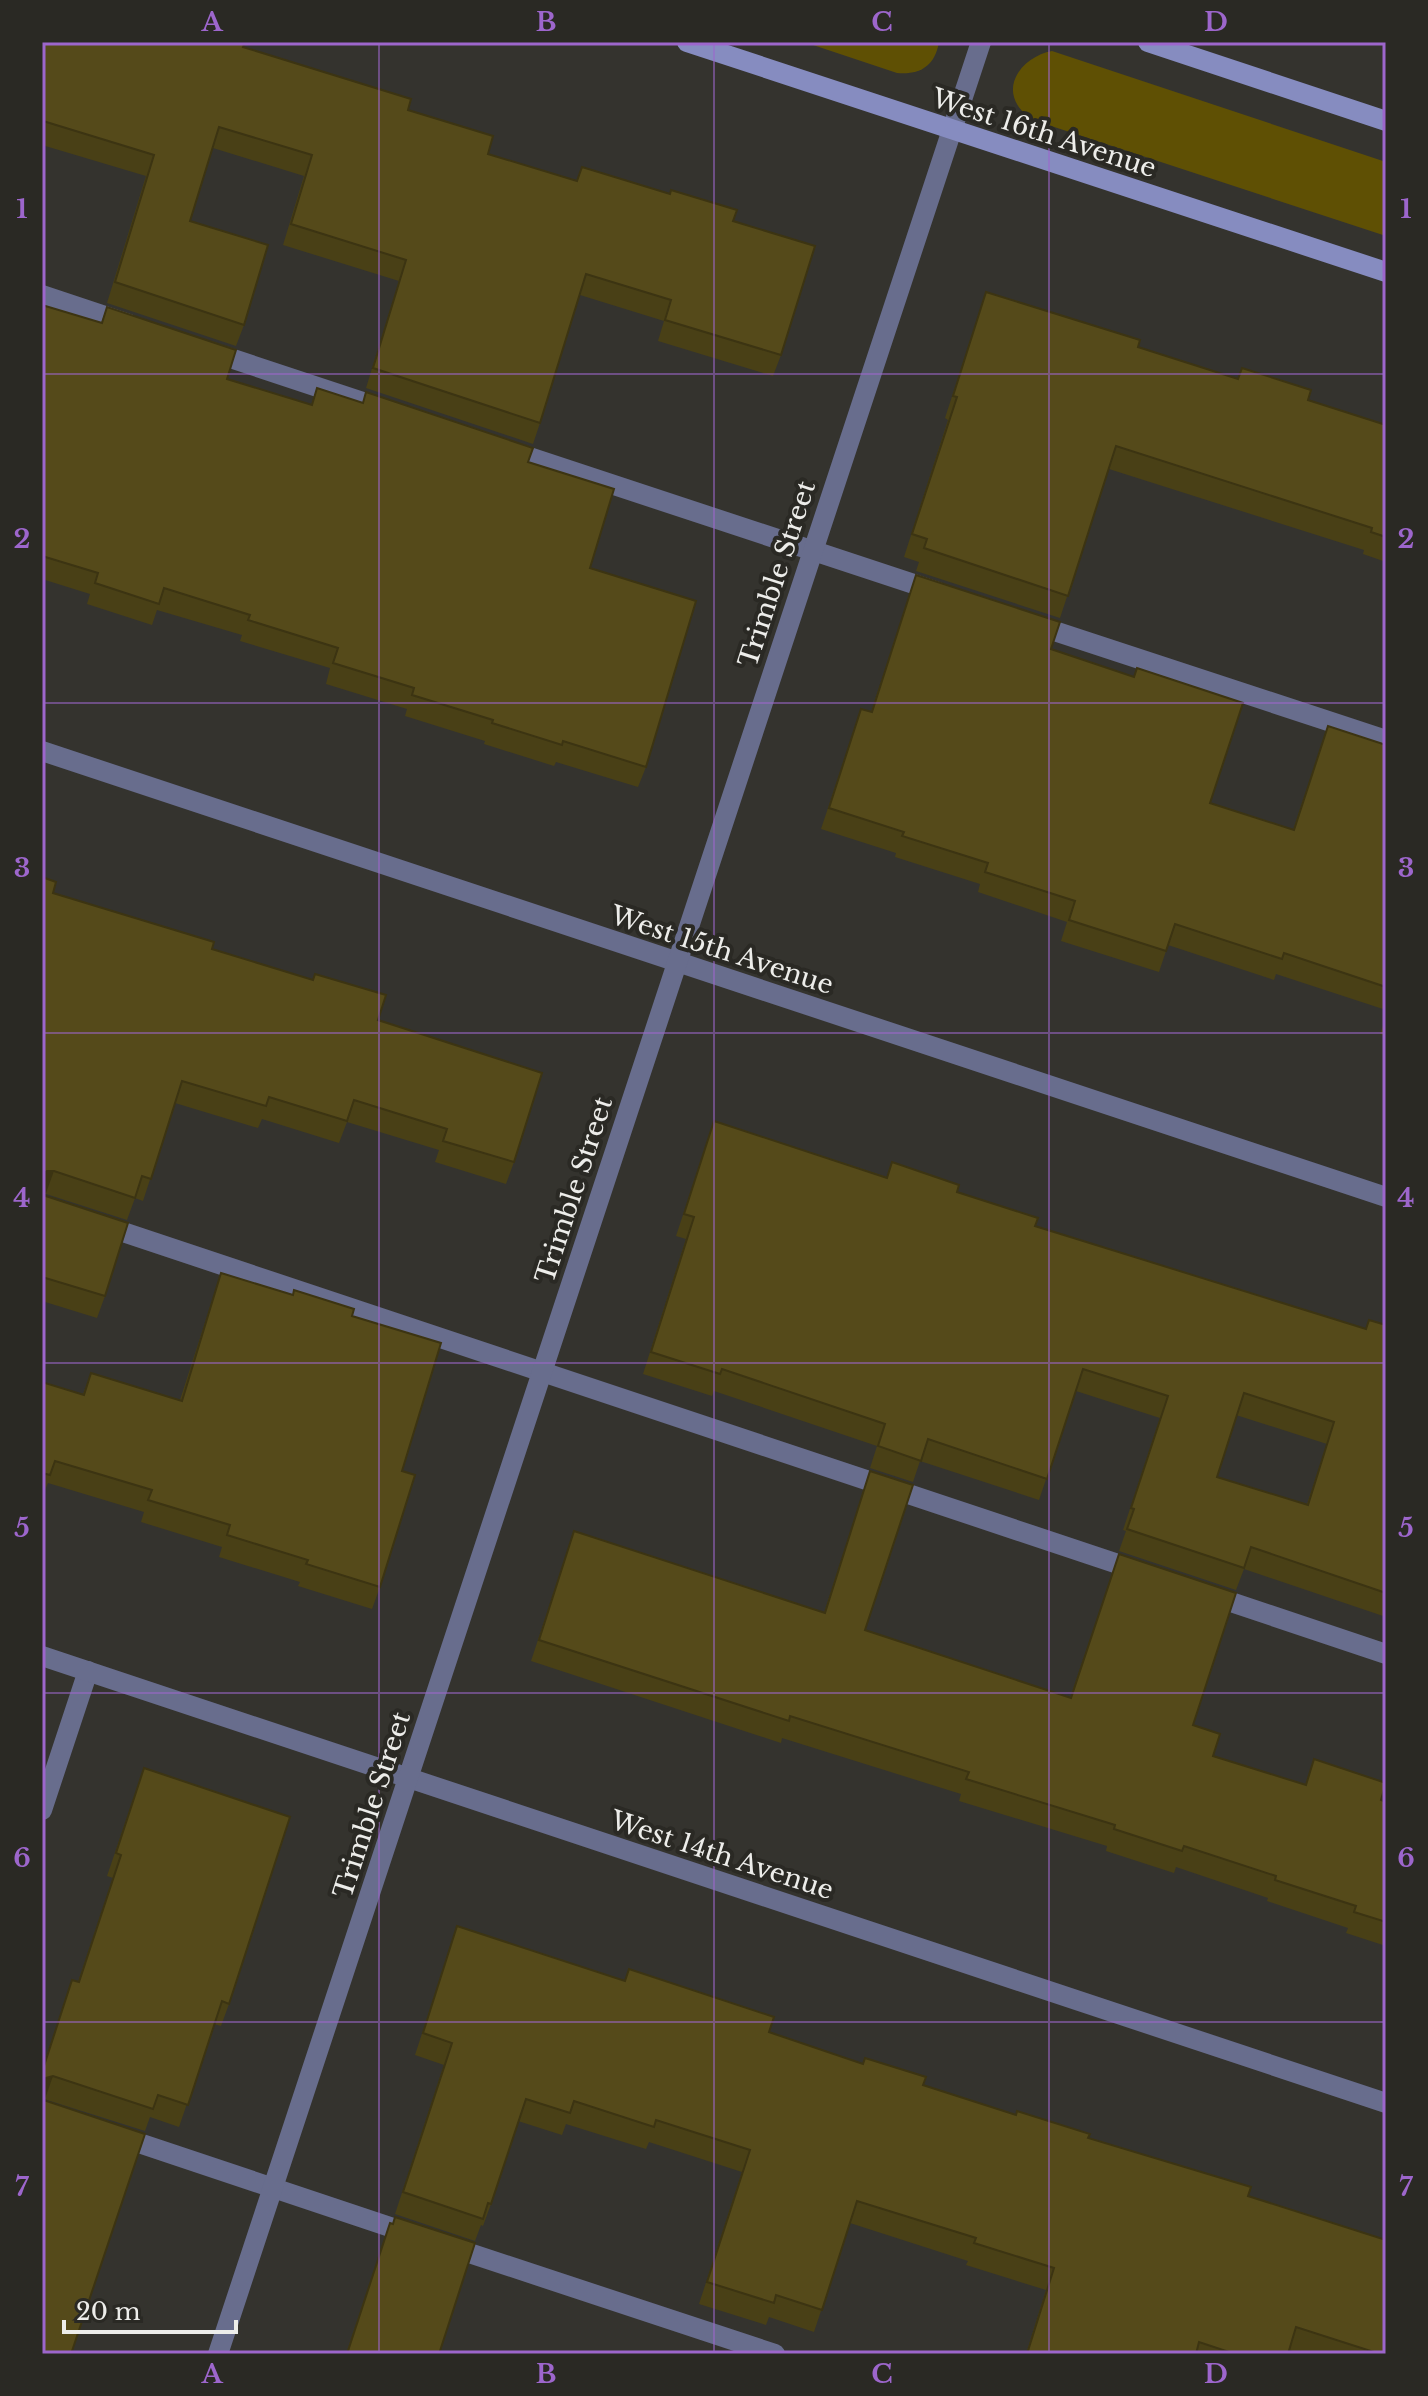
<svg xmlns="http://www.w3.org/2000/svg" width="1428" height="2396" font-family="'Libre Baskerville',serif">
<rect width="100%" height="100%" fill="#34332e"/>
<!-- green -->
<g fill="#5f5004">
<path d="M804,42H939C935,66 920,75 897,73Z"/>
<path d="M1052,51L1386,162V236L1039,122C1034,119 1027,116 1023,112C998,86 1024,56 1052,51Z"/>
</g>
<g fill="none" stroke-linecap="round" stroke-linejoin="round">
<!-- service -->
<g stroke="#686d8d" stroke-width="20">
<polyline points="42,295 129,324"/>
<polyline points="209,351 387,410"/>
<polyline points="505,449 938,592"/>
<polyline points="1033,624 1386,740"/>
<polyline points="99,1224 1139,1571"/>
<polyline points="1207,1594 1386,1654"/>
<polyline points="42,1810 88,1671"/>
<polyline points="118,2136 414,2235"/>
<polyline points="448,2246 775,2354"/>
</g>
<!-- minor -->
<g stroke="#686d8d" stroke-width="20">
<polyline points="42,751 1386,1197"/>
<polyline points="42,1656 1386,2103"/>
<polyline points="218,2354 981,42"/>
</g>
<!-- secondary -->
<g stroke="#868cc0" stroke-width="20">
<polyline points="687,42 1386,272"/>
<polyline points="1148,42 1386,121"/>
</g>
</g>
<!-- wall -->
<g fill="#494016" fill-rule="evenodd">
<polygon points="42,42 243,47 408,110 488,154 576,181 582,167 733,221 781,355 773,376 658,341 664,321 580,295 540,423 533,444 366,388 399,281 283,245 304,176 213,148 190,221 244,325 236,346 107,303 146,176 42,145"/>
<polygon points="986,292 1138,347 1386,425 1386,562 1363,554 1364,550 1109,469 1060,618 916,571 919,562 904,557 948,420 945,418"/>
<polygon points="42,305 101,323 107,307 227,379 311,405 317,388 528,462 590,568 646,767 638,787 556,762 554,766 484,744 485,741 405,716 407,709 326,684 330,668 240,641 242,635 157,610 152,625 87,604 90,594 42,579"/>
<polygon points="916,575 1051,649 1210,803 1293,830 1328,726 1386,745 1386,1010 1276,974 1274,980 1168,945 1159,972 1061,941 1067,922 978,892 980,884 895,857 896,853 821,829 861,709 871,712"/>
<polygon points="42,877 53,893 212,949 378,1020 514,1162 506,1184 435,1162 439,1150 347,1122 339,1143 262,1119 258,1128 175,1103 143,1201 135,1198 127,1220 43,1193 105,1296 97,1318 42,1301"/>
<polygon points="1386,1017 1386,1036 1380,1034"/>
<path d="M714,1121L887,1177L957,1192L1035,1226L1366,1329L1386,1325V1617L1244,1569L1236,1590L1119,1551L1126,1531L1123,1530L1160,1418L1076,1391L1039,1500L920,1461L913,1482L870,1468L877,1446L714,1391L712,1396L643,1374L686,1239L676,1236ZM1236,1415L1327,1444L1307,1504L1217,1477Z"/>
<polygon points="221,1273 352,1316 402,1471 380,1587 372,1609 298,1586 300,1582 219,1557 222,1547 141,1522 144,1512 48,1483 42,1497 42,1382 83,1394 91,1373 180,1400"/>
<polygon points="870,1471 865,1630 1070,1698 1119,1554 1193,1725 1213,1756 1305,1785 1314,1759 1381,1800 1386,1802 1386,1946 1346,1933 1348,1928 1267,1901 1268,1898 1176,1867 1174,1873 1106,1851 1107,1846 959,1801 961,1794 782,1738 781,1743 531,1661 574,1531 824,1613"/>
<polygon points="136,1791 229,2004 221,2026 214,2024 179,2127 150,2117 145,2131 44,2099 42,2354 42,2069 72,1980 78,1982 113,1878 107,1876"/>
<polygon points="457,1926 923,2085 1088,2138 1248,2196 1386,2354 1303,2354 1289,2350 1288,2354 1026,2354 1046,2290 966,2265 968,2261 850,2223 814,2332 769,2317 766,2325 699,2304 742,2172 649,2142 646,2149 566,2124 562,2135 518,2121 491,2204 483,2226 481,2225 475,2241 395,2214 444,2065 415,2055"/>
<polygon points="390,2223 439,2354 346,2354"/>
</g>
<!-- shaded-wall -->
<g fill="#3c3412">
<polygon points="47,1171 54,1171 46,1193 42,1193 42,1175"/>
<polygon points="53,2076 45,2099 42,2099 42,2079"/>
</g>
<!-- building -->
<g fill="#554a1a" stroke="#3c3412" stroke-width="2" fill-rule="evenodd">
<polygon points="42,42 245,42 243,47 411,99 408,110 493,136 488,154 577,181 582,167 670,194 671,190 737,210 733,221 815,246 781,355 665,320 671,300 586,274 540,423 373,368 406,260 291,224 312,155 219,127 190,221 268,245 244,325 115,282 154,155 43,121 42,123"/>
<polygon points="986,292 1140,340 1138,347 1238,379 1242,368 1311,390 1308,400 1386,425 1386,537 1371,532 1372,528 1116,446 1068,596 924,548 927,539 912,534 957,397 953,396"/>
<polygon points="42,305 102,323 107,307 236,350 227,379 312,405 317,388 363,403 366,392 533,448 528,462 614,489 590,568 696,601 646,767 563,741 562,745 492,723 493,720 412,695 414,688 333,663 338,648 248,620 250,615 164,588 159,604 95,583 98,573 42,556"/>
<polygon points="916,575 1060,622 1051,649 1134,677 1137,668 1243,703 1210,803 1294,830 1328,726 1386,745 1386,987 1284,953 1282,959 1175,924 1166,951 1069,920 1075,901 985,872 988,863 902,836 904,832 829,808 861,709 872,712"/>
<polygon points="42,877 56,882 53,893 214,942 212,949 313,980 315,974 386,995 378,1020 542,1073 514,1162 443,1141 447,1129 354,1100 347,1121 269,1097 266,1106 182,1081 151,1179 142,1176 135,1198 54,1171 47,1171 42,1175"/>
<path d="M714,1121L887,1178L892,1162L959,1185L957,1192L1038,1218L1035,1226L1366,1329L1369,1320L1386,1325V1593L1251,1547L1244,1568L1127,1529L1134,1509L1131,1508L1168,1396L1083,1369L1047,1479L928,1439L921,1461L878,1446L885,1424L722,1369L720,1374L651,1352L694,1217L684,1214ZM1244,1393L1334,1422L1308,1505L1217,1477Z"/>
<polygon points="42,1192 46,1196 128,1223 105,1296 42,1277"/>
<polygon points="221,1273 293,1295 294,1290 354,1309 352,1316 441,1343 402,1471 415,1475 380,1587 306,1564 308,1560 227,1535 230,1525 148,1500 152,1490 55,1461 50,1475 42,1473 42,1382 84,1395 91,1373 182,1401"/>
<polygon points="870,1471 913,1485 865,1630 1071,1698 1119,1554 1236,1593 1193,1725 1220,1734 1213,1756 1306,1785 1314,1759 1386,1783 1381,1800 1386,1802 1386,1922 1354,1912 1356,1906 1275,1880 1276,1876 1184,1846 1182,1851 1114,1829 1115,1825 966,1779 969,1772 790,1716 789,1721 539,1640 574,1531 825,1613"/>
<polygon points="144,1768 290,1817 229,2004 222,2001 188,2105 158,2095 153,2109 53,2076 42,2079 42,2072 72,1980 79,1982 121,1855 116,1853"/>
<polygon points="457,1926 625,1981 629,1969 774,2017 769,2032 863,2064 865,2058 926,2077 923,2085 1016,2115 1017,2111 1090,2134 1088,2138 1251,2187 1248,2196 1386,2240 1386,2354 1380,2354 1296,2327 1288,2354 1235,2354 1199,2342 1196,2354 1027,2354 1054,2268 974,2243 976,2238 857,2201 822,2310 776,2295 774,2303 707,2282 750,2150 656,2120 654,2127 574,2101 570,2113 526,2099 491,2204 488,2203 483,2219 403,2192 452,2043 423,2033"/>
<polygon points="42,2097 46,2101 145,2134 71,2354 42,2354"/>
<polygon points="395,2217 475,2243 439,2354 347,2354 390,2223 393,2224"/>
</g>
<!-- grid -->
<path fill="none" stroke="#9d66cc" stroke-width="2" stroke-opacity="0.55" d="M379,42V2354M714,42V2354M1049,42V2354M42,374H1386M42,703H1386M42,1033H1386M42,1363H1386M42,1693H1386M42,2022H1386"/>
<g text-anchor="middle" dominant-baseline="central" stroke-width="8" stroke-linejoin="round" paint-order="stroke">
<!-- street labels -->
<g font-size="26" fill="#ededea" stroke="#2a2924">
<text transform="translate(1044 133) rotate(18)">West 16th Avenue</text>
<text transform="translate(777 574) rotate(-72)">Trimble Street</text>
<text transform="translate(722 950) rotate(18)">West 15th Avenue</text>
<text transform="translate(574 1190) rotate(-72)">Trimble Street</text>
<text transform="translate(372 1805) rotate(-72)">Trimble Street</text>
<text transform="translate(722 1855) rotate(18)">West 14th Avenue</text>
</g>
</g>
<!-- border -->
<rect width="1428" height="2396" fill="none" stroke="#2a2924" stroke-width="88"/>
<!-- scale -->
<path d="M64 2320v12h172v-12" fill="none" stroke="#ededea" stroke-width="4"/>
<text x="76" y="2320" font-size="24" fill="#ededea" stroke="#2a2924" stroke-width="6" paint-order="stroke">20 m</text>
<rect x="44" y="44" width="1340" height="2308" fill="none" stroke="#9d66cc" stroke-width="3"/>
<g font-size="26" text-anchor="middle" font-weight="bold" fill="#9d66cc">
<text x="212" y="31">A</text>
<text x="546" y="31">B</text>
<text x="882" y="31">C</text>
<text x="1216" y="31">D</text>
<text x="22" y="218">1</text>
<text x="1406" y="218">1</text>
<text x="22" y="548">2</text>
<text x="1406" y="548">2</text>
<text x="22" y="877">3</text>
<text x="1406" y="877">3</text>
<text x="22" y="1207">4</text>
<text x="1406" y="1207">4</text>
<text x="22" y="1537">5</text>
<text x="1406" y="1537">5</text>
<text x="22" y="1867">6</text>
<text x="1406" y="1867">6</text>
<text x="22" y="2196">7</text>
<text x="1406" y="2196">7</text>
<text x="212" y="2383">A</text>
<text x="546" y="2383">B</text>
<text x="882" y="2383">C</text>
<text x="1216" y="2383">D</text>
</g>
</svg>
